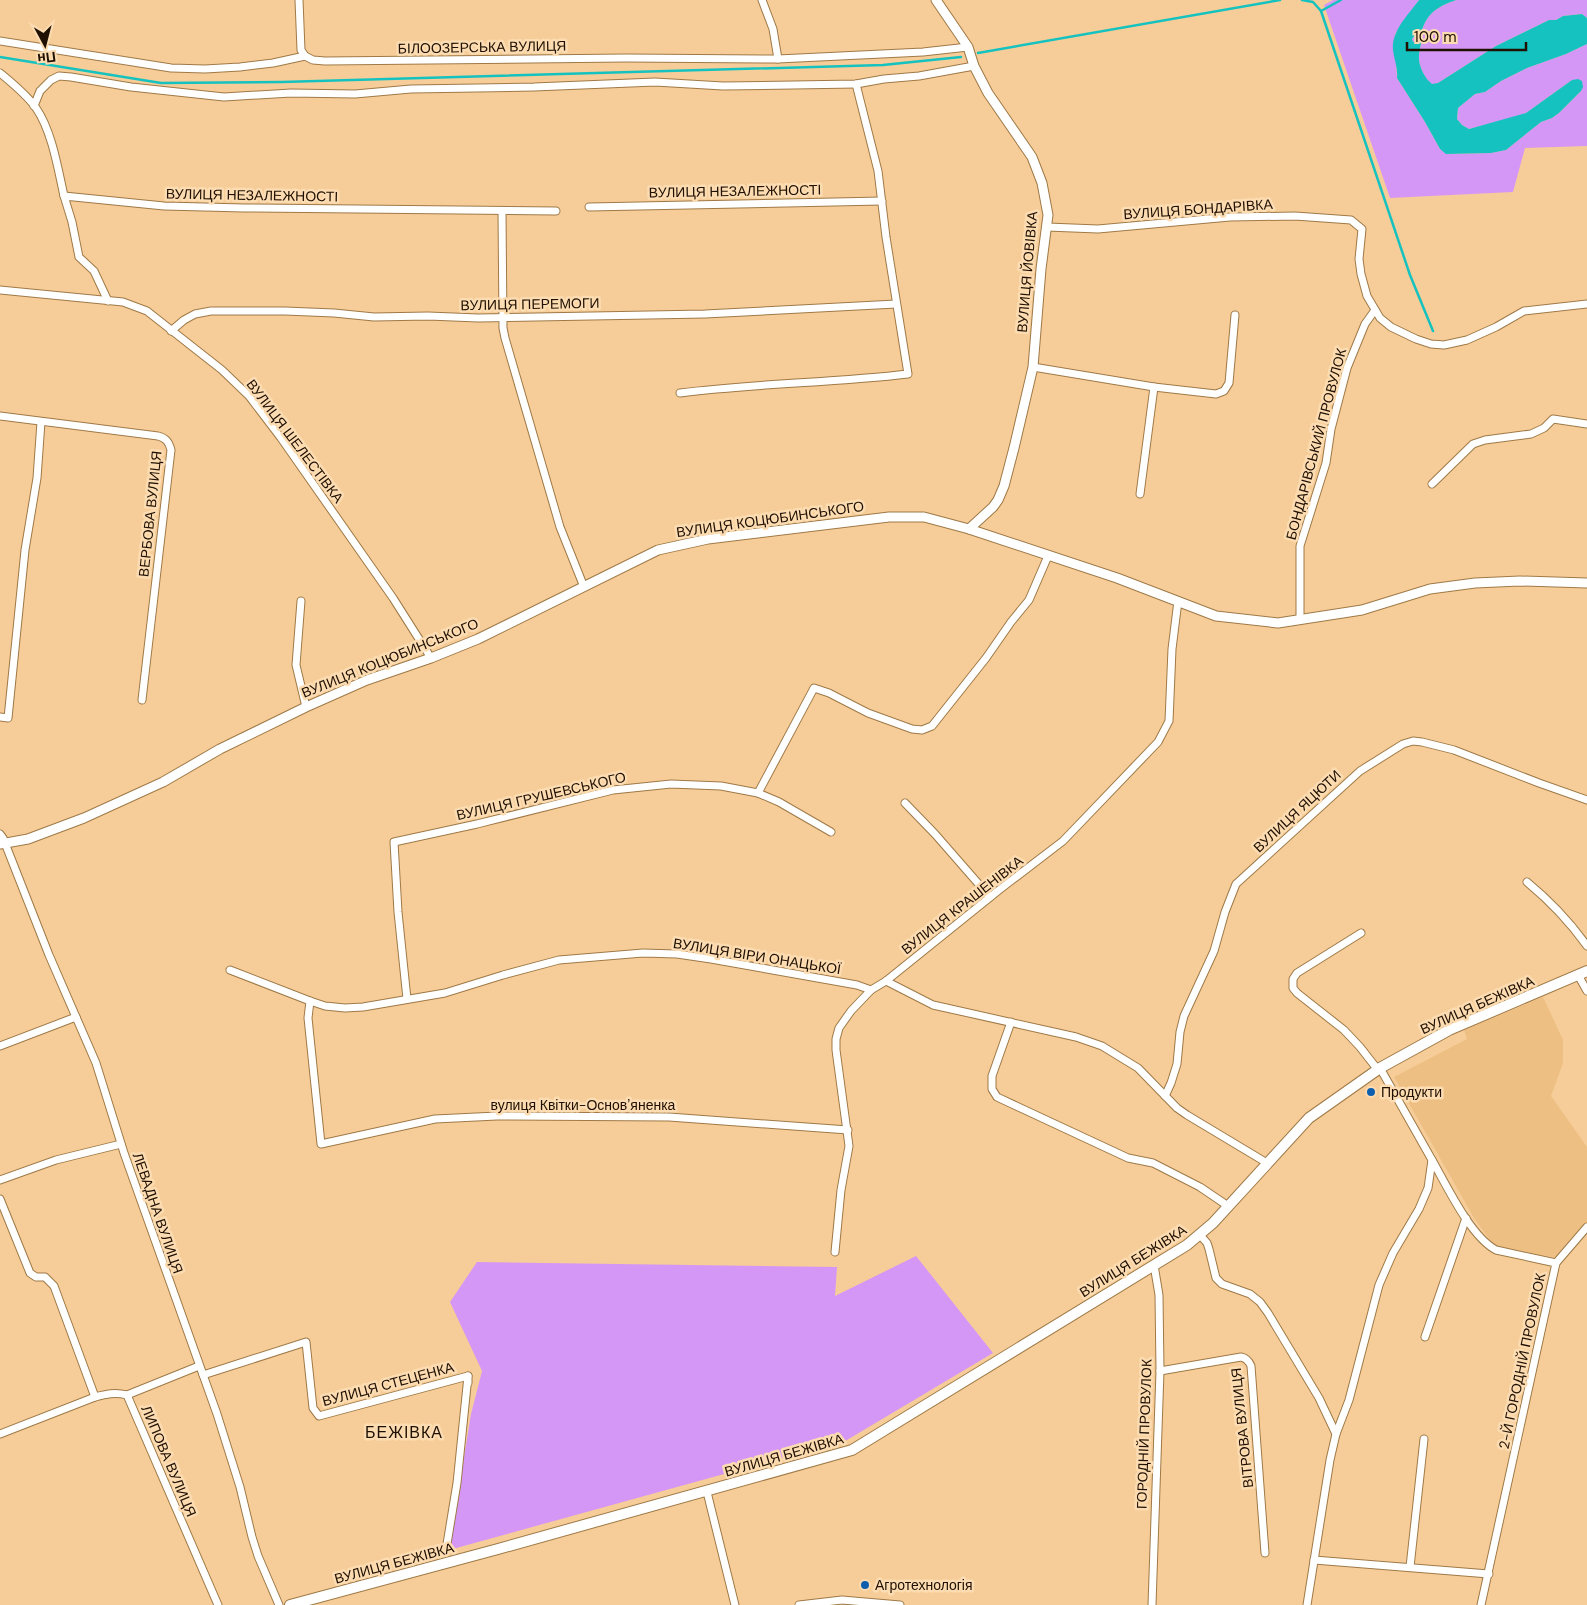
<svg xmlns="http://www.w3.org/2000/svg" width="1587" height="1605" font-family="'DM Sans',sans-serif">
<rect width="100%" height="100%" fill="#f6cd98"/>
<!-- built -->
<polygon fill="#edbf83" points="1543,997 1563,1040 1563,1063 1551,1096 1587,1147 1587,1225 1559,1258 1504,1249 1492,1243 1474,1218 1394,1077 1467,1039 1464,1030"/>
<!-- green -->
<g fill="#d597f6">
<polygon points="1333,0 1419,0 1395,34 1397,78 1425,122 1440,149 1447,154 1491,153 1506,150 1541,122 1552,118 1559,113 1581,91 1572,80 1526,113 1515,117 1469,129 1462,125 1457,119 1458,108 1475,94 1485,92 1501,81 1527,68 1566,54 1587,44 1587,146 1525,148 1513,192 1390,198 1324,5"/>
<path d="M1456,0H1587V18L1582,14L1563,16L1556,20H1549L1496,46L1438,83L1432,85C1425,79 1418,65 1419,56C1419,51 1421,45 1422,40L1413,42L1412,39L1415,35L1422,30C1428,12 1439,6 1456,0Z"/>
<polygon points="916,1256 993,1353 847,1440 449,1550 471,1414 482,1371 450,1302 477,1262 837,1267 835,1296"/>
</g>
<!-- water -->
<path fill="#16c2bf" d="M1419,0H1456C1439,6 1428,12 1422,30L1415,35L1412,39L1413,42L1422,39C1421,45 1419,50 1419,56C1418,65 1425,79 1432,84L1438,83L1496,46L1549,20H1556L1563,16L1582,14L1587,18V44L1566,54L1527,68L1501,81L1485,92L1475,94L1458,108L1457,119L1462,125L1469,129L1526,113L1572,80L1578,79L1582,81L1583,87L1581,91L1559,113L1552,118L1541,122L1506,150L1491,153L1446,154L1440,149L1425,122L1397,78C1398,68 1394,59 1393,50C1391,31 1409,14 1419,0Z"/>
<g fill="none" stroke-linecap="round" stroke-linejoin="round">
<!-- stream -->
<g stroke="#16c2bf" stroke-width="2.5">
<polyline points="1302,0 1313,2 1321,11 1410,275 1433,331"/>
<polyline points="1321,11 1341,0"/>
<polyline points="978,53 1280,0"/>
<polyline points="0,57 161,83 282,82 883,65 961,57"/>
</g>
<!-- minor casing -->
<g stroke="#9f7947" stroke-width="9">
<g id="minor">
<polyline points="299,0 301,50 305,56"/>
<polyline points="762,0 773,29 778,59"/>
<polyline points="0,41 171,68 205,69 240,67 273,63 305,56 313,60 325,61 626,58 778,59 923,52 968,47"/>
<path d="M0,73C12,83 27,95 36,108C52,131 58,169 64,196"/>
<polyline points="34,106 40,91 51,80 59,76 71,77 131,87 224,97 291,93 355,94 411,89 534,87 655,82 723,86 856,84 884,79 919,76 974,66"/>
<polyline points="589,207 882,201"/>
<polyline points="502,211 503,328 505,338 560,527 584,587"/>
<polyline points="1047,227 1098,229 1230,217 1295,216 1351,220 1362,229 1359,259 1361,274 1367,296 1380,318 1391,327 1416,339 1431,344 1444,345 1467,340 1496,327 1524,311 1587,304"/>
<polyline points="0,290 123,302 147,311 222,370 249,396 281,438 393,598 431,658"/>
<polyline points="108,301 94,271 79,257 72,222 64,196 164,206 244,208 556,211"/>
<polyline points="171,331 184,320 195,314 211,311 285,311 334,313 374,317 428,316 478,318 705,314 896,304"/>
<polyline points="1033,367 1154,387"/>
<path d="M680,393C756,383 833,383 908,374L886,237L878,171L856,84"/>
<path d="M0,416L158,436C166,438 169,442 171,450L142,700"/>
<polyline points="1432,484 1473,444 1485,440 1531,434 1544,428 1553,419 1587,424"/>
<polyline points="1140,494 1154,387 1216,394 1224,391 1229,383 1235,315"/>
<polyline points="301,601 296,665 306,707"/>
<polyline points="1300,619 1300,546 1326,463 1331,429 1347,368 1365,324 1375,310"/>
<polyline points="0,717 8,718 25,550 37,478 41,422"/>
<polyline points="758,793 779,802 831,832"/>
<polyline points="905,803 935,834 990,897"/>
<polyline points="0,834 3,838 49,955 96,1063 124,1153 217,1414 240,1487 252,1537 258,1556 279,1605"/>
<path d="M1527,882C1550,901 1570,922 1587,946"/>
<polyline points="1361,933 1297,973 1293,979 1293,988 1297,993 1344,1030 1360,1047 1378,1070"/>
<polyline points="230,970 310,1001 325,1006 345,1008 363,1007 445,993 503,975 559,960 643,953 677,954 711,959 857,985 871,990"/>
<polyline points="1578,975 1587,991"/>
<polyline points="886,981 933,1005 1076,1037 1102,1046 1138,1068 1177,1108 1187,1115 1267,1163"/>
<polyline points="407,999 398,912 394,842 477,824 613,790 671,784 721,786 758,793 814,688 829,693 868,713 912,729 922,730 932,726 986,658 1011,622 1029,600 1048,556"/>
<polyline points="310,1001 308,1018 321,1144 435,1119 497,1116 669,1117 848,1130"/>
<polyline points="1011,1022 992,1076 992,1089 997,1097 1128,1158 1153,1163 1200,1187 1228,1206"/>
<polyline points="0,1046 76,1017"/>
<polyline points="1165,1096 1171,1083 1177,1064 1180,1032 1184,1016 1214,951 1225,912 1236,884 1360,771 1403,744 1413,741 1422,742 1454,750 1539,783 1587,800"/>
<path d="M1432,1160C1447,1186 1470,1236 1496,1250L1556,1263L1481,1605"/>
<polyline points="0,1180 56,1160 121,1144"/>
<polyline points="0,1199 30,1273 36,1277 45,1277 54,1286 95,1397"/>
<polyline points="1200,1235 1207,1243 1209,1249 1216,1278 1222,1284 1250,1294 1260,1302 1268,1313 1319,1398 1336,1434"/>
<polyline points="835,1252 841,1190 849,1146 836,1050 836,1039 839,1028 851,1011 871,990 886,981 999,890 1063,841 1158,742 1169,721 1172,649 1178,601"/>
<polyline points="1556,1263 1587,1227"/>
<polyline points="1425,1337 1466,1218"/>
<path d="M1160,1371L1241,1357C1246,1358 1249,1361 1251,1366L1265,1553"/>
<polyline points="203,1375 306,1342 313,1408 319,1416 468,1376"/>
<polyline points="127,1395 199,1366"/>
<path d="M0,1434L95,1397C106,1394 115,1392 127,1395L218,1605"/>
<polyline points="707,1492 735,1605"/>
<polyline points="446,1550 457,1483 468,1376 468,1383"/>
<polyline points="1314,1560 1489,1574"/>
<polyline points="1410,1567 1424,1439"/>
<polyline points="799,1605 842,1600 900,1605"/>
<polyline points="1152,1605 1160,1371 1159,1295 1154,1265"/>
<polyline points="1307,1605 1330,1460 1336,1434 1349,1400 1379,1285 1393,1253 1419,1209 1428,1188 1432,1160 1380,1068"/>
</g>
</g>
<!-- tertiary casing -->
<g stroke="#9f7947" stroke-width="11">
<g id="tertiary">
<polyline points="936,0 968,47 974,66 988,93 1032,157 1042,183 1048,215 1041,269 1033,367 1014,448 1004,486 998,500 993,507 969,529"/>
<polyline points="0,844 28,839 84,818 163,782 220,749 306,707 367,680 431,658 478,639 658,550 708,539 889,517 924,517 969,529 1117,578 1216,616 1278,623 1362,610 1430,589 1475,583 1520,581 1587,583"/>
</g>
</g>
<!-- secondary casing -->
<g stroke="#9f7947" stroke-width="12">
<polyline id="secondary" points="290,1605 498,1549 852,1450 1187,1245 1213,1223 1309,1118 1380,1068 1449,1030 1587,971"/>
</g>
<!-- minor -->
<use href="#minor" stroke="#fff" stroke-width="7"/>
<!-- tertiary -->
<use href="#tertiary" stroke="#fff" stroke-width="9"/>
<!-- secondary -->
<use href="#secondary" stroke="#fff" stroke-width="10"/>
</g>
<!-- markers -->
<g fill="#0d5fad" stroke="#fddcb2" stroke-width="2">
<circle cx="1371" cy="1092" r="5"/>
<circle cx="865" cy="1585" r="5"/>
</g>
<g text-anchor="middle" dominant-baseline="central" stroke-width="5" stroke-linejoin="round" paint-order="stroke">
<!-- street labels -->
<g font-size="14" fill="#1f1000" stroke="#fddcb2">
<text transform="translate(482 47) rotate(-1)">БІЛООЗЕРСЬКА ВУЛИЦЯ</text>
<text transform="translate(735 191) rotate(-1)">ВУЛИЦЯ НЕЗАЛЕЖНОСТІ</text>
<text transform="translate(252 195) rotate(1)">ВУЛИЦЯ НЕЗАЛЕЖНОСТІ</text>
<text transform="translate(1198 209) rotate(-4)">ВУЛИЦЯ БОНДАРІВКА</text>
<text transform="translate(1027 272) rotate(-85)">ВУЛИЦЯ ЙОВІВКА</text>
<text transform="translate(530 304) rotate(-1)">ВУЛИЦЯ ПЕРЕМОГИ</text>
<text transform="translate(295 441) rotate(53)">ВУЛИЦЯ ШЕЛЕСТІВКА</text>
<text transform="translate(1316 444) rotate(-75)">БОНДАРІВСЬКИЙ ПРОВУЛОК</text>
<text transform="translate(150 514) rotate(-84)">ВЕРБОВА ВУЛИЦЯ</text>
<text transform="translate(770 519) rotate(-8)">ВУЛИЦЯ КОЦЮБИНСЬКОГО</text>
<text transform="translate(390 658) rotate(-22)">ВУЛИЦЯ КОЦЮБИНСЬКОГО</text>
<text transform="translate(541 796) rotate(-13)">ВУЛИЦЯ ГРУШЕВСЬКОГО</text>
<text transform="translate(1297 811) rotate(-43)">ВУЛИЦЯ ЯЦЮТИ</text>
<text transform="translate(962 905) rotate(-38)">ВУЛИЦЯ КРАШЕНІВКА</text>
<text transform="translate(757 956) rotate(9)">ВУЛИЦЯ ВІРИ ОНАЦЬКОЇ</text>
<text transform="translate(1477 1005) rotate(-24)">ВУЛИЦЯ БЕЖІВКА</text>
<text x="583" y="1105">вулиця Квітки-Основʼяненка</text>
<text transform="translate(158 1213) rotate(71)">ЛЕВАДНА ВУЛИЦЯ</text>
<text transform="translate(1133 1261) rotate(-32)">ВУЛИЦЯ БЕЖІВКА</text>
<text transform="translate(1522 1361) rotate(-78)">2-Й ГОРОДНІЙ ПРОВУЛОК</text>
<text transform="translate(388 1384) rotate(-15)">ВУЛИЦЯ СТЕЦЕНКА</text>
<text transform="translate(1242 1428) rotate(-96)">ВІТРОВА ВУЛИЦЯ</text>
<text transform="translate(1144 1434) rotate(-88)">ГОРОДНІЙ ПРОВУЛОК</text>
<text transform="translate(784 1455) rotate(-16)">ВУЛИЦЯ БЕЖІВКА</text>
<text transform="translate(169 1461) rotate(67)">ЛИПОВА ВУЛИЦЯ</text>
<text transform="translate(394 1563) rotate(-15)">ВУЛИЦЯ БЕЖІВКА</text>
</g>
<!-- poi labels -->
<g font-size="14" fill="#1f1000" stroke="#fddcb2" text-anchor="start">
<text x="1381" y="1092">Продукти</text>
<text x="875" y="1585">Агротехнологія</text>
</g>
<!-- quarter labels -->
<g font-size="16" letter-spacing="1" fill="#1f1000" stroke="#fddcb2">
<text x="404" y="1432">БЕЖІВКА</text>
</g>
</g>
<!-- north arrow -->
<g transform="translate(45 45) rotate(173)" stroke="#fddcb2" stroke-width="4" paint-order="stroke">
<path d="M0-4L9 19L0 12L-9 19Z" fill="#1f1000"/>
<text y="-8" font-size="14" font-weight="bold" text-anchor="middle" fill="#1f1000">Пн</text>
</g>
<!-- scale -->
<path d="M1407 42v8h119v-8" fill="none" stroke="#1f1000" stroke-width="2.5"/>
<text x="1414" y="42" font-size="15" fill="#1f1000" stroke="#fddcb2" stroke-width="4" paint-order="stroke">100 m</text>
</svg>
